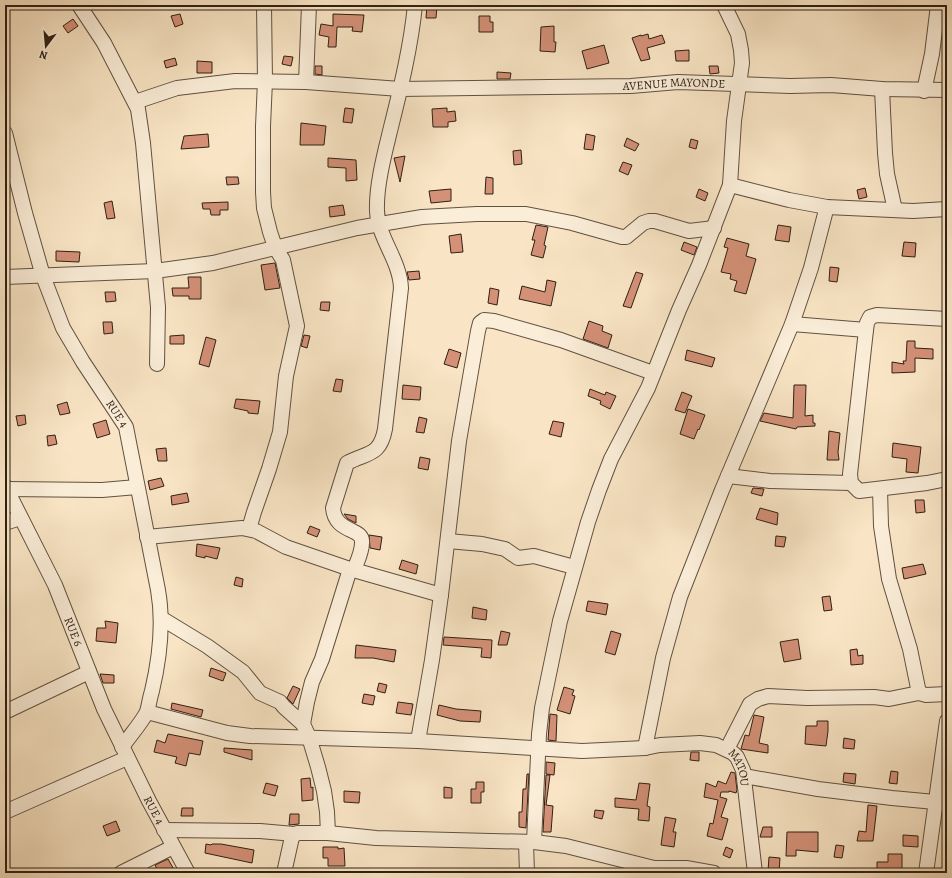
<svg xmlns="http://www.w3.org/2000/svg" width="952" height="878" font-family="Alegreya,serif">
<rect width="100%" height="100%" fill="#f9e5c5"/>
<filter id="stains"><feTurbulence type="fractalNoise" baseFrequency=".005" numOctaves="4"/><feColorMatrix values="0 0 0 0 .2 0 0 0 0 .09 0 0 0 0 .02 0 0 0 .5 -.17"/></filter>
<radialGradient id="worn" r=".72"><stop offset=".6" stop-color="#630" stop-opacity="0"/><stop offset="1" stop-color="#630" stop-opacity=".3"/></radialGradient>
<!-- building -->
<g fill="#d49178" stroke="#2e2013">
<polygon points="427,5 437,6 436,18 426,18"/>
<polygon points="180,14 183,24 175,27 171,16"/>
<polygon points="333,14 364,15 362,32 352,31 353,27 337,27 336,47 328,47 329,37 319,35 321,24 333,26"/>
<polygon points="479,16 490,16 490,22 493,22 493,32 479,32"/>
<polygon points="73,19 78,26 68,33 63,26"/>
<polygon points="554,26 554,42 556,42 555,52 540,51 541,27"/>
<polygon points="648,34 649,39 662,35 665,43 647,48 650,59 641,61 632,38 641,35 641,36"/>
<polygon points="604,45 609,63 587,69 582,51"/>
<polygon points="689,50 689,61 676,61 675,51"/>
<polygon points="284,56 293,57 291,66 282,64"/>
<polygon points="175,58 177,65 166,68 164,61"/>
<polygon points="197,61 212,62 212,73 197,73"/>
<polygon points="315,66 322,66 322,75 315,74"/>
<polygon points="709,66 718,66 719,73 710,74"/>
<polygon points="497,72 511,73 510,79 497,79"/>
<polygon points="345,108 354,109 352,123 343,122"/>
<polygon points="447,108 447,112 455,111 456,121 448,122 448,127 433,127 432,109"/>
<polygon points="301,123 326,126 324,145 300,145"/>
<polygon points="208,134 209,147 181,149 184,136"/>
<polygon points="586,134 595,136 593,150 584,149"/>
<polygon points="627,138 639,144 635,151 624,146"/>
<polygon points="691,139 698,141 696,149 689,147"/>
<polygon points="521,150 522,164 514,165 513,151"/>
<polygon points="405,156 400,182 394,158"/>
<polygon points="328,158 356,160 357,180 346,181 346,168 328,167"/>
<polygon points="623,162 632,165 628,175 619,171"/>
<polygon points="226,177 238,177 239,184 227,185"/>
<polygon points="486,177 493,178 493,194 485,194"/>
<polygon points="865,188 867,197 859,199 857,190"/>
<polygon points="451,189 451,201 431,203 429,191"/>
<polygon points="699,189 708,193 705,201 696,197"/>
<polygon points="112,201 115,218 107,219 104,203"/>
<polygon points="228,202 228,210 220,210 220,215 211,215 210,209 203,209 202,203"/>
<polygon points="343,205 345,215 330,217 329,207"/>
<polygon points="536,225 548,227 544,245 546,246 543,258 531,255 535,240 532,240"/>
<polygon points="778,225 791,227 789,242 775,240"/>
<polygon points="461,234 463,252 451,253 449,236"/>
<polygon points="727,238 749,244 746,256 756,259 746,294 734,291 737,281 730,279 731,274 721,272 728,248 724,247"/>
<polygon points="684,242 697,247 694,255 681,250"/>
<polygon points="904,242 916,243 915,257 902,256"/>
<polygon points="56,251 80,252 79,262 56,261"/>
<polygon points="275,263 280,288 265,290 261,265"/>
<polygon points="830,267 839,268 837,282 829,281"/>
<polygon points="419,271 420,279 409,280 407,272"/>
<polygon points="636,272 643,274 631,308 623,306"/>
<polygon points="188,277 201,277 201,299 189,299 189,296 173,296 172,288 189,288"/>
<polygon points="547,280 556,282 551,306 519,299 522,286 545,292"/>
<polygon points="490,288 499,290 497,305 488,303"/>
<polygon points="105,292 115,292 116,301 106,302"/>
<polygon points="321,302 330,302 329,311 320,310"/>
<polygon points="589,321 603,326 602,331 612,335 608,348 583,339"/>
<polygon points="103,322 112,322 113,333 104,334"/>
<polygon points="184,335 184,344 170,344 170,336"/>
<polygon points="304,335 310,336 307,348 301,346"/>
<polygon points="206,337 216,340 209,367 199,364"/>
<polygon points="907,341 915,341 915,348 933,349 933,359 915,358 915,372 892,373 892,362 904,364 903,361 906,361"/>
<polygon points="449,349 461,353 457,368 444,364"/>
<polygon points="687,350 715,358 712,367 685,360"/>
<polygon points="336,379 343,380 341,392 333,391"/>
<polygon points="403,385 421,387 420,400 402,399"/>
<polygon points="794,385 806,385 805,416 813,415 813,423 815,423 815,426 797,427 796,429 760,421 764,413 793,418"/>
<polygon points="590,389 605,395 606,392 616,396 610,409 600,404 601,401 588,396"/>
<polygon points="682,392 692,396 685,413 675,410"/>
<polygon points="236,399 260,401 258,414 248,413 248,411 234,408"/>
<polygon points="67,402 70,413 60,415 57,405"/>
<polygon points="688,409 705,415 699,430 698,429 694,439 680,434"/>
<polygon points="25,415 26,424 18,426 16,416"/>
<polygon points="419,417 427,419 424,433 416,432"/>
<polygon points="106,420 110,434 97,438 93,424"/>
<polygon points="553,421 564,423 561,437 549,434"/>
<polygon points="829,431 840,433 838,452 839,460 827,460"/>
<polygon points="55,435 57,444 48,446 47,436"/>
<polygon points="893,443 921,447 918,473 906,472 907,459 892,457"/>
<polygon points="166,448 167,461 158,461 156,449"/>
<polygon points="420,457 430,459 428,470 418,468"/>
<polygon points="161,478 164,486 150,490 148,481"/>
<polygon points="753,488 764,489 762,496 751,493"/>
<polygon points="187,493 189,502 172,505 171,496"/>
<polygon points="915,500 924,500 925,512 916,513"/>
<polygon points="760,508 778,513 777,525 756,519"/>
<polygon points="344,514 356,516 356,523 348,519"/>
<polygon points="310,526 320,530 317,537 307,533"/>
<polygon points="369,535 382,537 380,550 370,548"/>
<polygon points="776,536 786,537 784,547 775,546"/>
<polygon points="197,544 220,548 217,559 205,556 205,558 196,556"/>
<polygon points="402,560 418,565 416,574 399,569"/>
<polygon points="923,564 926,574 904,579 902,568"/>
<polygon points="236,577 243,579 242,587 234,585"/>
<polygon points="830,596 832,610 824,611 822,597"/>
<polygon points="588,601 608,604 606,615 586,611"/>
<polygon points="473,607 487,610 486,620 472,618"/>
<polygon points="105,621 118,623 116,643 96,641 97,628 106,628"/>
<polygon points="501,631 510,633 507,645 498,645"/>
<polygon points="611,631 621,634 615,655 605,652"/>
<polygon points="444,637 492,640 491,658 481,657 482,648 443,645"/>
<polygon points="798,639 801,659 784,662 780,642"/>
<polygon points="356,645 396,650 394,662 373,658 355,658"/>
<polygon points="857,649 858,656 863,655 863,664 851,665 850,650"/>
<polygon points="211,668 226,673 223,681 209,676"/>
<polygon points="100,674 114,675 114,683 103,683"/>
<polygon points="379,683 387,685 385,693 377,691"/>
<polygon points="293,686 300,689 293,704 287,698"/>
<polygon points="564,687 574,690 572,695 575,696 570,714 557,710"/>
<polygon points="364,694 375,696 373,705 362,703"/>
<polygon points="398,702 413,704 411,715 396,713"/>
<polygon points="172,703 203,710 201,717 171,709"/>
<polygon points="439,705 456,709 481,711 480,722 460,721 437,715"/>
<polygon points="550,714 557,715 556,741 548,740"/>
<polygon points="754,715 764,717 759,743 768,745 768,753 741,749 745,735 749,736"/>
<polygon points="817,721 828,721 828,731 826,746 805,744 806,726 817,726"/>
<polygon points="168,734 203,741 200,755 189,753 186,766 175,763 177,757 154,752 157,740 165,743"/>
<polygon points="844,738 855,740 854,749 843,748"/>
<polygon points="224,748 252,750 252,760 224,752"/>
<polygon points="691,752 699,752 699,761 690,760"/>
<polygon points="546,762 555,763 554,775 546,774"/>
<polygon points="891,771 898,772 897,784 889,783"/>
<polygon points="731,772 735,773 737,790 736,793 729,791 729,792 721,792 720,797 727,799 721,817 728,819 722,840 707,836 710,823 713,824 718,800 704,797 706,783 716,787 718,781 726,784"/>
<polygon points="844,773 856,774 855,784 843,782"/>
<polygon points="527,774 529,774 526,828 519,827 519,812 522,812 523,789 526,789"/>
<polygon points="546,775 550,775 546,805 553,806 551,832 543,832"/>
<polygon points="310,778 311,788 313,787 313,800 302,801 301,779"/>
<polygon points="476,782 484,782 484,792 481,792 481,803 471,803 471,789 476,789"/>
<polygon points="266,783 278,786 275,796 263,793"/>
<polygon points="639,783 650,784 647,806 650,807 649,821 638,820 639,809 615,807 615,798 636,800"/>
<polygon points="444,787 452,788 452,798 444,798"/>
<polygon points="344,791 360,792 359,803 344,802"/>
<polygon points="868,805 877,806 873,841 857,841 859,831 866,832"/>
<polygon points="182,808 193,808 193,816 181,816"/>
<polygon points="595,810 604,811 602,819 594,817"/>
<polygon points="290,814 299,814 299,824 289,825"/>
<polygon points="665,817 676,819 673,832 676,832 674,847 661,845"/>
<polygon points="116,821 120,831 107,836 103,826"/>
<polygon points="763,827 772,827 772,837 760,837"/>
<polygon points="787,832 818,832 818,852 796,850 796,856 786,856"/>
<polygon points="903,835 918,836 918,847 903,846"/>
<polygon points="206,844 211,845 212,844 221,844 254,850 252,863 205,853"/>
<polygon points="836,845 844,846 842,858 834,857"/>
<polygon points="323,847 338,847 338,849 344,848 345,866 328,866 328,858 323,858"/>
<polygon points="726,847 733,850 730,858 723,855"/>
<polygon points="888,854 902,854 902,870 877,870 877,862 888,862"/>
<polygon points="769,857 780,858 779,872 768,871"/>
<polygon points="168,859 176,873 159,873 155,865"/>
</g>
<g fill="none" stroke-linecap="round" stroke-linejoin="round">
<!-- minor casing -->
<g stroke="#615140" stroke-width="16">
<g id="minor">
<polyline points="79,5 104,43 138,109 143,143 158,307 157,364"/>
<polyline points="306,82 309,5"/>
<polyline points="882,89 885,153 887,174 895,210"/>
<polyline points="924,91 932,54 938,5"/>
<path id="s1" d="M135,102L177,88L235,81L306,82L400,89L631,86L678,82L790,86L831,85L882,89L947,90"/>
<path id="s2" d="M5,133L25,213L43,276L63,328L83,362L126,427L158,590C164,624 160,657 152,691C150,697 149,705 147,712C142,722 129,737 122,747"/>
<polyline points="730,185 789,200 827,207 913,211 947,209"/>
<polyline points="5,277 155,271 213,263 357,228 422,217 477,214 526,214 572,223 622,237 626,237 643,223 649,221 655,221 689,231 714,228"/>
<polyline points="947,319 877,315 870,317 867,323 866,330 850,474 851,483 859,491 927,483 947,479"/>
<polyline points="792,324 866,330"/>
<polyline points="728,476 770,481 851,483"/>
<path id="s3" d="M5,486L55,585L104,709L149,801L188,873"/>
<polyline points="6,489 102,490 137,487"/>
<polyline points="880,489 881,526 889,579 910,649 919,693"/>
<polyline points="5,523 20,518"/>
<polyline points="249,529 254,512 269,469 280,432 286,376 297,326 283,260 275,247 270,232 264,208 263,192 263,126 265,81 264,5"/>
<polyline points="147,537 242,528 256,531 286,547 350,569 441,595"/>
<polyline points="448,541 482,544 505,549 518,558 534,556 574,567"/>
<path d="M354,570C357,562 362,552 362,543C364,527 335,534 333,508L347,463C368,452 380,456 385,429L401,288C400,260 378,238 377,211C376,185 385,152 391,127C401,87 411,46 415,5"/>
<polyline points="161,618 207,646 243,672 260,693 280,702 284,707 303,724"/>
<polyline points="5,712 89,672"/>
<path id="s4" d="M147,712L227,733L250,736L418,741L582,751L645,748L660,745L700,743L716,745L733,753L737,757L743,770L755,873"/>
<polyline points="418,741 432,660 441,595 459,441 478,331 480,323 484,320 494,321 561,340 653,373"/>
<polyline points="645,748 663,658 680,597 722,490 792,324 811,268 826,210 827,207"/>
<polyline points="727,749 750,704 758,699 768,696 807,698 874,697 889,699 919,693 926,695 947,694"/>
<polyline points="744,776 818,789 892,798 935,802 947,800"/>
<polyline points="5,812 127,758"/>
<polyline points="164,830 260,831 294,834"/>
<polyline points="328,833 327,812 324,791 318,767 309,737 303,724 307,702 312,682 322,659 350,569"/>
<polyline points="534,842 539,734 542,708 560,621 588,522 599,490 611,459 648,388 679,310 699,265 730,185 734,121 742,63 741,50 738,34 724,5"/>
<polyline points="526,843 527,873"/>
<polyline points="121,873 173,847"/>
<polyline points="284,873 292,837 297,833 328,833 376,838 534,842 566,846 654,868 686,868 714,873"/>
<polyline points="926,873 947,721"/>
</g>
</g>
<!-- minor -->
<use href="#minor" stroke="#fbeed9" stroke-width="14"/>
</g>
<g text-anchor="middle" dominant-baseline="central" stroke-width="3.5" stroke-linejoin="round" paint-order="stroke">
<!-- street labels -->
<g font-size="12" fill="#2e2013" stroke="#fbeed9">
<text stroke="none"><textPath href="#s1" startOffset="542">AVENUE MAYONDE</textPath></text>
<text stroke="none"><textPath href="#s2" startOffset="305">RUE 4</textPath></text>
<text stroke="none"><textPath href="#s3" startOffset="161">RUE 6</textPath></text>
<text stroke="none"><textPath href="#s4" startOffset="608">MATOU</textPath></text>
<text stroke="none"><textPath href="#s3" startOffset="357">RUE 4</textPath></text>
</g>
</g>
<!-- margin -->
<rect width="952" height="878" fill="none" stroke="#f9e5c5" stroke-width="20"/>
<rect x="6" y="6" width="940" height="866" fill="none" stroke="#2e2013" stroke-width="2"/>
<rect x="10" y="10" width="932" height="858" fill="none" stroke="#2e2013"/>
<!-- north arrow -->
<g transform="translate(46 46) rotate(196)" stroke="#fbeed9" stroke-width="3" paint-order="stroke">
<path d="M0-3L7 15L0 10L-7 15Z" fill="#2e2013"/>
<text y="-6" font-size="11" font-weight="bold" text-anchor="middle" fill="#2e2013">N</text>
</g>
<rect width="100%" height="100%" filter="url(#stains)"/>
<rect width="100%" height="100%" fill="url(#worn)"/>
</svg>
